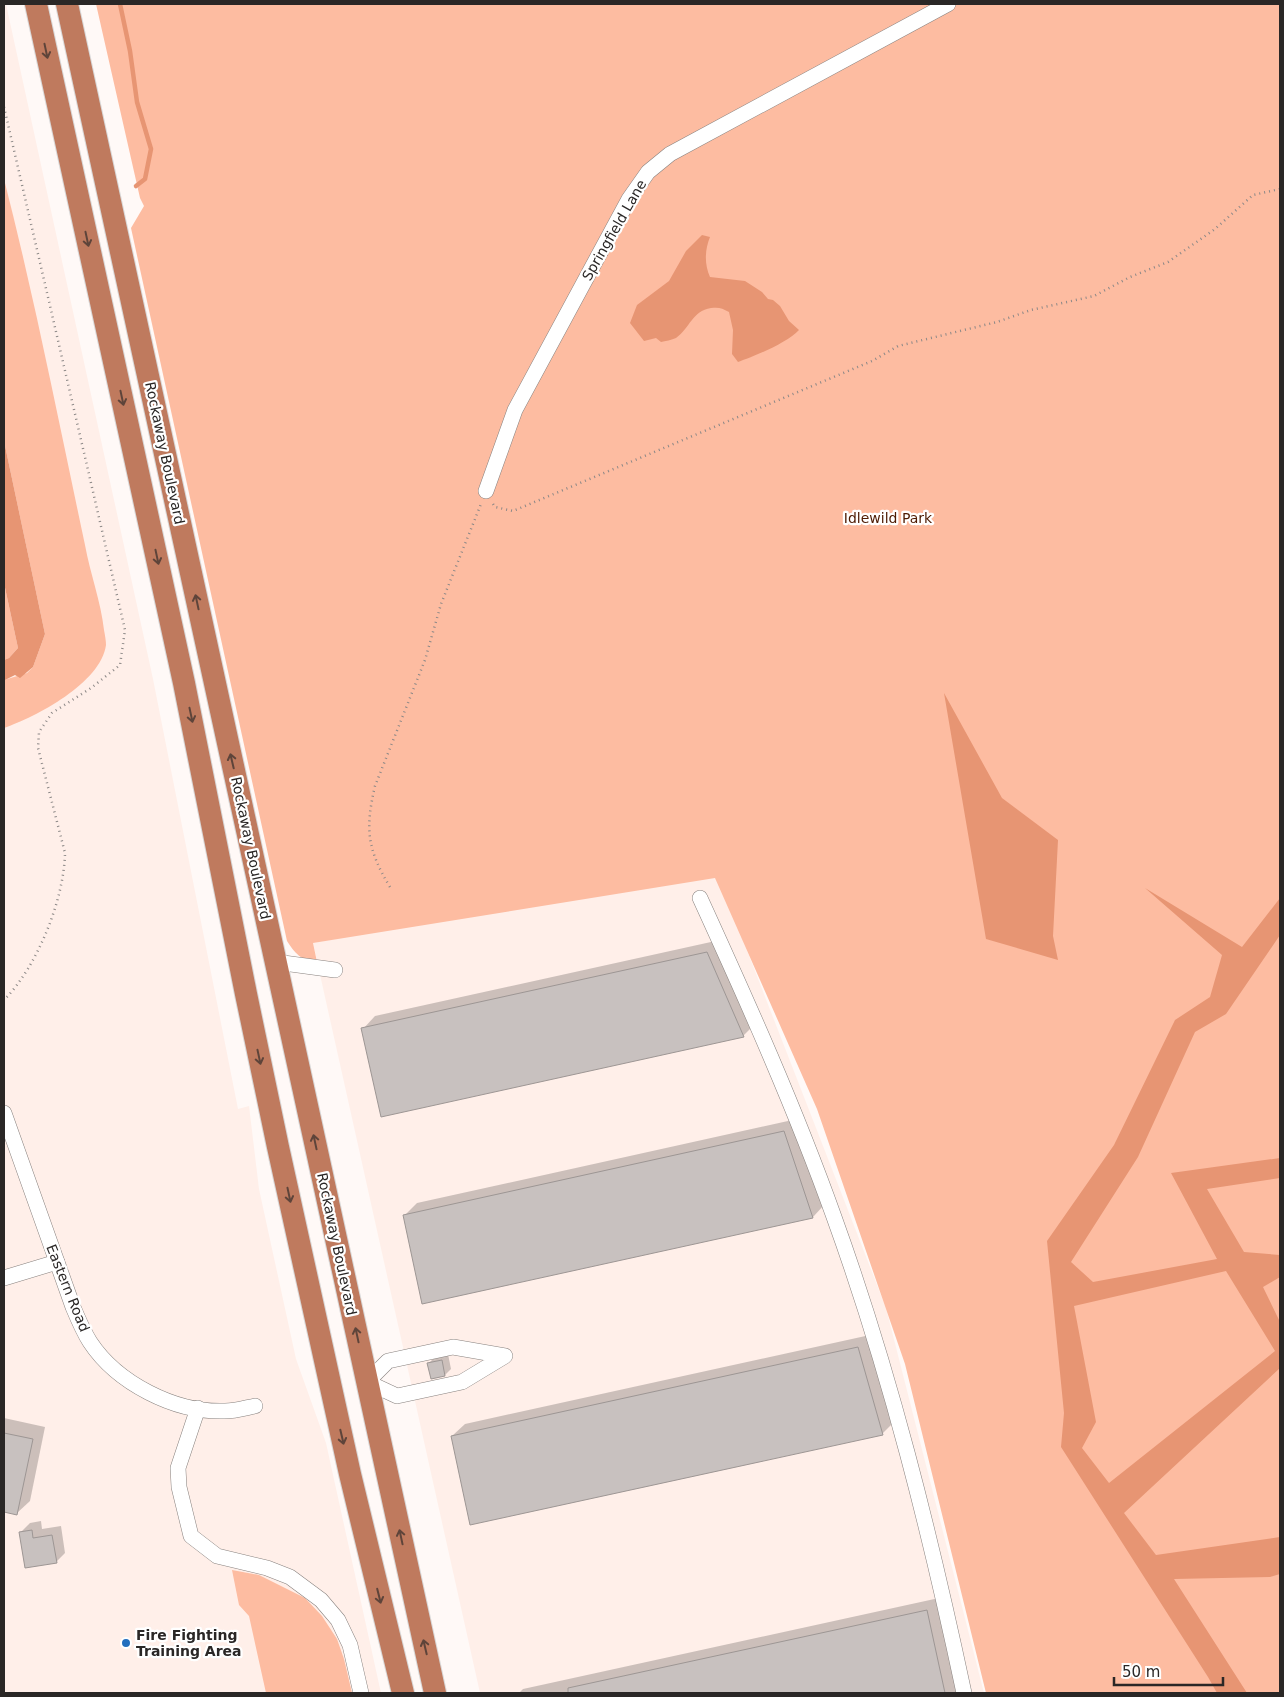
<svg xmlns="http://www.w3.org/2000/svg" width="1284" height="1697" font-family="'DejaVu Sans',sans-serif">
<rect width="100%" height="100%" fill="#fff9f7"/>
<!-- built -->
<g fill="#ffefe9">
<polygon points="4,4 6,4 153,679 238,1109 249,1106 259,1189 296,1359 326,1443 381,1693 4,1693"/>
<polygon points="715,868 886,1308 984,1693 480,1693 313,943"/>
</g>
<!-- green -->
<g fill="#fdbca1">
<path d="M96,4H1280V1693H986L905,1364L817,1109L715,878L313,943L317,962C302,962 294,952 287,941L131,228L144,206L140,198Z"/>
<path d="M4,179C35,300 59,423 85,545C90,573 101,602 104,630C105,635 106,641 106,645C101,683 36,717 4,728V680L27,673L33,667L45,634L4,441Z"/>
<polygon points="4,583 18,648 9,658 4,660"/>
<polygon points="232,1570 259,1575 305,1598 322,1616 337,1639 344,1659 352,1693 266,1693 249,1616 239,1605"/>
</g>
<!-- water -->
<g fill="#e79573" fill-rule="evenodd">
<path d="M702,235L710,237C705,249 704,264 710,277L745,281L762,292L768,299L773,300L780,306L789,321L799,330C787,343 755,356 738,362L732,354L733,330L729,312C722,308 719,307 711,308C692,311 690,328 676,338C672,340 665,341 661,342L656,338L644,341L630,323L637,305L669,281L686,251Z"/>
<polygon points="4,441 45,634 33,667 20,678 15,675 5,680 4,680 4,660 9,658 18,648 4,583"/>
<polygon points="944,693 1002,798 1058,840 1053,936 1058,960 986,939"/>
<path d="M1145,888L1242,947L1280,898V935L1226,1014L1195,1032L1138,1157L1071,1262L1093,1282L1217,1259L1171,1173L1280,1158V1178L1207,1189L1244,1252L1280,1255V1277L1263,1287L1280,1322V1368L1124,1513L1156,1555L1280,1537V1574L1270,1577L1174,1579L1247,1693H1217L1208,1677L1061,1447L1064,1413L1047,1241L1114,1145L1175,1020L1210,997L1222,955ZM1226,1271L1275,1351L1109,1483L1082,1448L1096,1422L1074,1306Z"/>
</g>
<!-- shadow -->
<g fill="#0003">
<polygon points="720,940 756,1023 743,1036 382,1115 363,1029 375,1016"/>
<polygon points="797,1119 825,1204 813,1217 404,1216 417,1203"/>
<polygon points="870,1335 895,1421 882,1434 452,1436 465,1424"/>
<polygon points="448,1354 451,1369 445,1375 429,1363 435,1357"/>
<polygon points="4,1418 45,1427 30,1501 17,1513 4,1511"/>
<polygon points="41,1521 42,1529 61,1526 65,1553 56,1562 21,1532 30,1523"/>
<polygon points="939,1598 958,1693 519,1693 523,1689"/>
</g>
<g fill="none" stroke-linecap="round" stroke-linejoin="round">
<!-- stream -->
<polyline stroke="#e79573" stroke-width="4.5" points="120,4 130,51 137,102 151,149 145,179 136,186"/>
</g>
<!-- building -->
<g fill="#c8c1bf" stroke="#9d9694">
<polygon points="707,952 744,1037 381,1117 361,1028"/>
<polygon points="784,1131 813,1218 422,1304 403,1215"/>
<polygon points="858,1347 883,1435 470,1525 451,1436"/>
<polygon points="442,1360 445,1376 431,1379 427,1363"/>
<polygon points="4,1433 33,1439 17,1515 4,1512"/>
<polygon points="32,1530 33,1538 52,1535 57,1563 25,1568 19,1532"/>
<polygon points="927,1610 945,1693 568,1693 568,1688"/>
</g>
<g fill="none" stroke-linecap="round" stroke-linejoin="round">
<!-- minor casing -->
<g stroke="#88827f" stroke-width="16">
<g id="minor">
<polyline points="486,491 515,410 629,199 648,172 670,154 948,4"/>
<path d="M700,898C748,1003 795,1108 834,1217C890,1372 930,1533 964,1693"/>
<polyline points="276,962 335,970"/>
<path d="M4,1113L73,1307C78,1319 83,1331 90,1342C117,1383 175,1413 225,1411C235,1411 245,1408 255,1406"/>
<polyline points="4,1278 57,1262"/>
<polygon points="453,1347 505,1356 462,1382 397,1396 367,1382 388,1361"/>
<polyline points="198,1408 178,1468 179,1487 191,1536 217,1556 267,1568 290,1577 321,1600 338,1620 350,1645 361,1693"/>
</g>
</g>
<!-- highway casing -->
<g stroke="#d9d8d8" stroke-width="24">
<g id="highway">
<polyline points="36,4 184,683 246,994 278,1147 350,1474 403,1693"/>
<polyline points="67,4 435,1693"/>
</g>
</g>
<!-- path -->
<g stroke="#8c8887" stroke-width="2.5" stroke-dasharray="1 4" stroke-linecap="butt">
<path d="M4,107L125,630L120,665L91,688L52,713L39,732L38,748L65,853C64,900 37,967 4,1000"/>
<polyline points="493,504 495,507 513,511 872,361 898,346 997,322 1031,310 1094,296 1130,277 1168,262 1215,229 1253,195 1280,189"/>
<path d="M390,887C367,849 365,829 375,786L425,660L441,604L481,504"/>
</g>
<!-- minor -->
<use href="#minor" stroke="#fff" stroke-width="15"/>
<!-- highway -->
<use href="#highway" stroke="#bf7a5e" stroke-width="22"/>
</g>
<!-- one-way arrows -->
<defs><path id="oneway-shaft" d="M-6 0H5M1.5-3L5.5 0L1.5 3" fill="none" stroke-width="1.6" stroke-linecap="round" stroke-linejoin="round" transform="scale(1.25)"/></defs>
<g stroke="#5e443a">
<use href="#oneway-shaft" transform="translate(46 51) rotate(78)"/>
<use href="#oneway-shaft" transform="translate(87 239) rotate(78)"/>
<use href="#oneway-shaft" transform="translate(122 398) rotate(78)"/>
<use href="#oneway-shaft" transform="translate(157 557) rotate(78)"/>
<use href="#oneway-shaft" transform="translate(197 602) rotate(-102)"/>
<use href="#oneway-shaft" transform="translate(191 715) rotate(78)"/>
<use href="#oneway-shaft" transform="translate(232 761) rotate(-103)"/>
<use href="#oneway-shaft" transform="translate(259 1057) rotate(78)"/>
<use href="#oneway-shaft" transform="translate(315 1142) rotate(-102)"/>
<use href="#oneway-shaft" transform="translate(289 1195) rotate(78)"/>
<use href="#oneway-shaft" transform="translate(357 1335) rotate(-102)"/>
<use href="#oneway-shaft" transform="translate(342 1437) rotate(77)"/>
<use href="#oneway-shaft" transform="translate(401 1537) rotate(-102)"/>
<use href="#oneway-shaft" transform="translate(379 1596) rotate(76)"/>
<use href="#oneway-shaft" transform="translate(425 1647) rotate(-103)"/>
</g>
<!-- markers -->
<circle fill="#216ebe" stroke="#fff" stroke-width="2" cx="126" cy="1643" r="5"/>
<g text-anchor="middle" dominant-baseline="central" stroke-width="4.5" stroke-linejoin="round" paint-order="stroke">
<!-- street labels -->
<g font-size="14" fill="#2a2726" stroke="#fff">
<text transform="translate(614 230) rotate(-60)">Springfield Lane</text>
<text transform="translate(165 453) rotate(78)">Rockaway Boulevard</text>
<text transform="translate(251 848) rotate(78)">Rockaway Boulevard</text>
<text transform="translate(337 1244) rotate(78)">Rockaway Boulevard</text>
<text transform="translate(68 1288) rotate(68)">Eastern Road</text>
</g>
<!-- park labels -->
<g font-size="14" fill="#4d1a02" stroke="#fff">
<text x="888" y="518">Idlewild Park</text>
</g>
<!-- poi labels -->
<g font-size="14" font-weight="bold" fill="#2a2726" stroke="#fff" text-anchor="start">
<text x="136" y="1635">Fire Fighting<tspan x="136" dy="16">Training Area</tspan></text>
</g>
</g>
<!-- border -->
<rect width="1284" height="1697" fill="none" stroke="#2a2726" stroke-width="10"/>
<!-- scale -->
<path d="M1114 1677v8h109v-8" fill="none" stroke="#2a2726" stroke-width="2.5"/>
<text x="1122" y="1677" font-size="15" fill="#2a2726" stroke="#ffffff" stroke-width="4" paint-order="stroke">50 m</text>
</svg>
